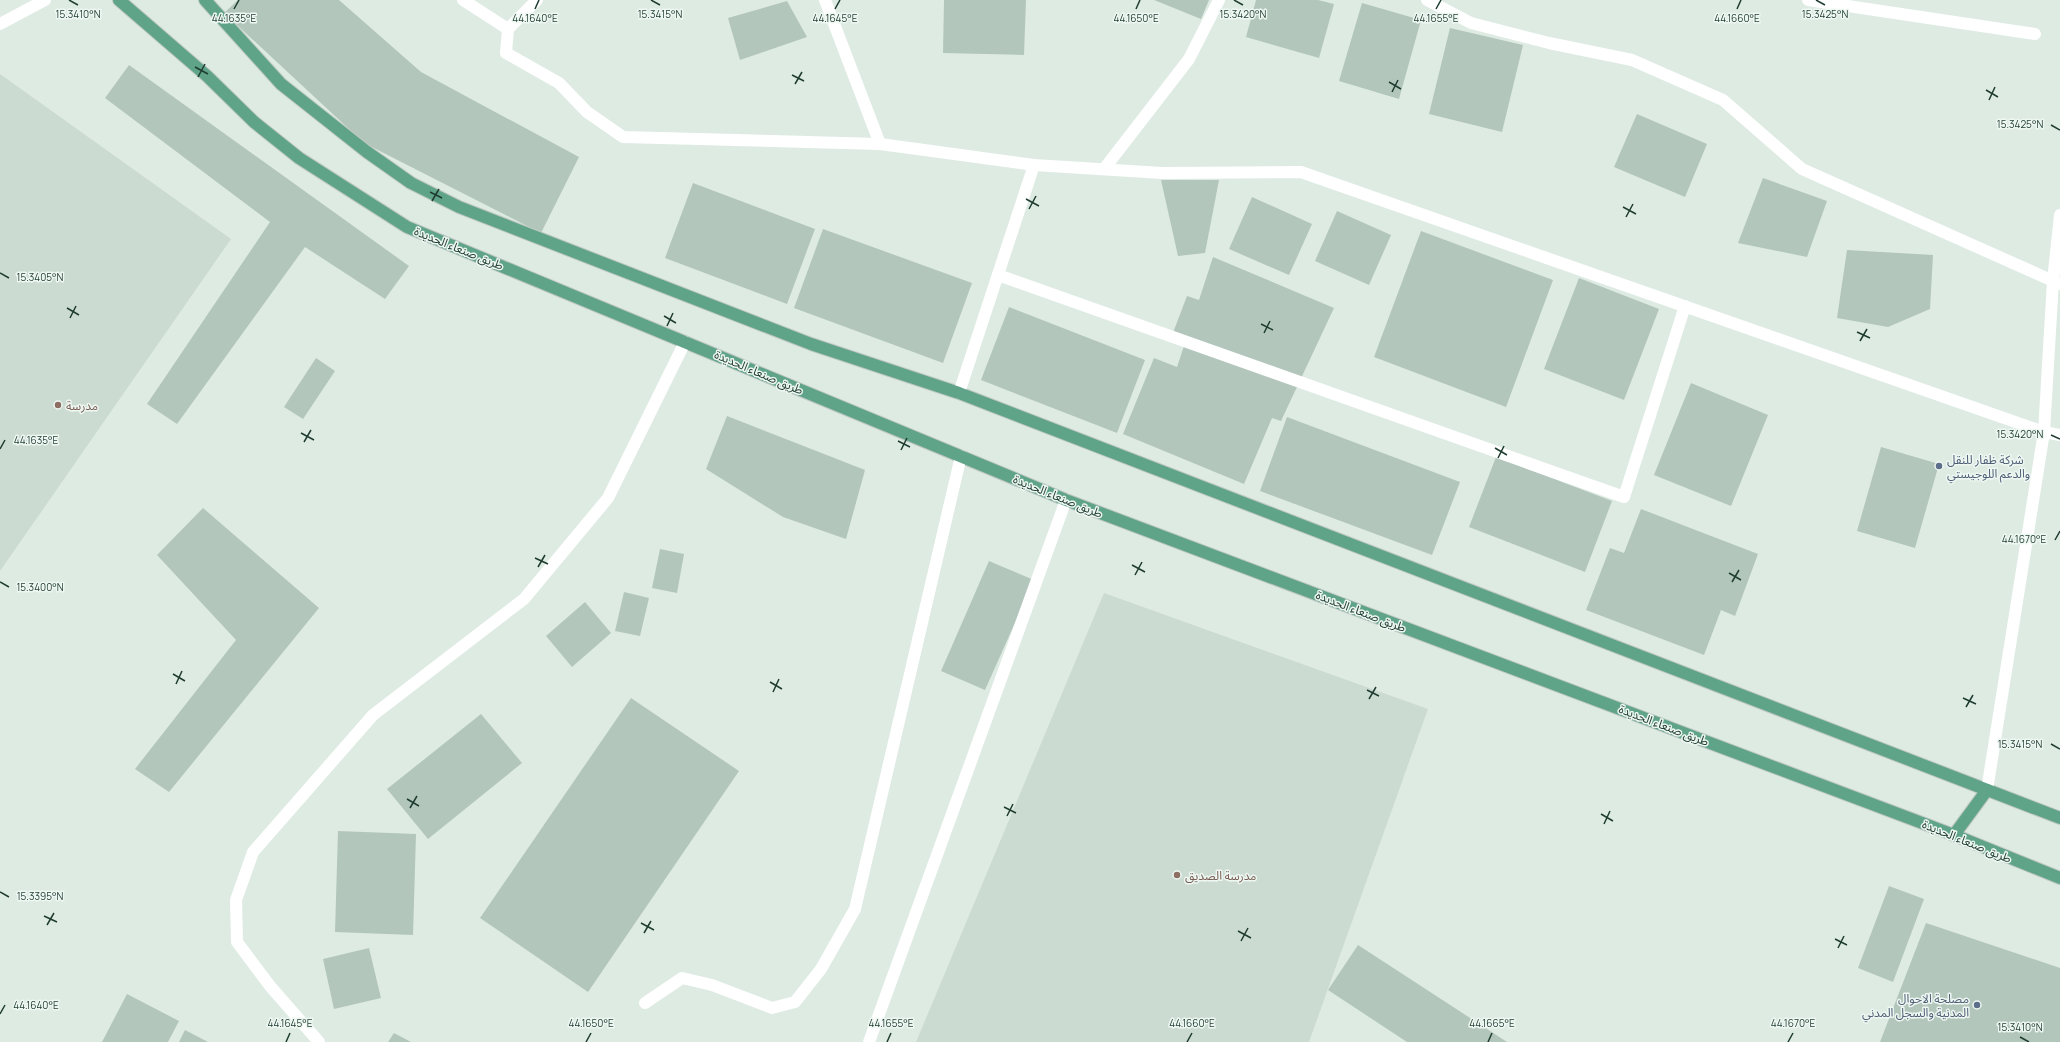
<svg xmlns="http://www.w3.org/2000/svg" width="2060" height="1042" font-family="Manrope,'Noto Sans Arabic',sans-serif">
<rect width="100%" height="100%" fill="#deebe3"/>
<!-- built -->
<g fill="#ccdbd2">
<polygon points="0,74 231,239 0,571"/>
<polygon points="1104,593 1428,709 1309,1042 916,1042"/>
</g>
<!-- building -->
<g fill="#b3c6bc">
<polygon points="238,0 339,0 421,72 579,157 541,233 364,143 224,13"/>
<polygon points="944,0 1026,0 1024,55 943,53"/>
<polygon points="1154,0 1209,0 1201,19"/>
<polygon points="1256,0 1318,0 1334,4 1319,58 1246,37"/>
<polygon points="787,1 807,37 740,60 728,18"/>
<polygon points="1362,3 1421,20 1399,99 1339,81"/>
<polygon points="1450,28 1523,45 1502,132 1429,114"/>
<polygon points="129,65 409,266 385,299 305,247 177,424 147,404 270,222 105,98"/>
<polygon points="1637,114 1707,144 1685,197 1614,167"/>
<polygon points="1763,178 1827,201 1807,257 1738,243"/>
<polygon points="1161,180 1219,180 1205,253 1178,256"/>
<polygon points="693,183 815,229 787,304 665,258"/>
<polygon points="1252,197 1312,224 1289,275 1229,249"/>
<polygon points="1337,211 1391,235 1369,285 1315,261"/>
<polygon points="823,229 972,283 943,363 794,308"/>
<polygon points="1421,231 1553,280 1506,407 1374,357"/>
<polygon points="1847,250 1933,255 1930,309 1888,327 1837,318"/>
<polygon points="1213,257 1334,308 1281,421 1272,418 1244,484 1123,434 1154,358 1177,367 1185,343 1171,338 1187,296 1199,300"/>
<polygon points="1579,278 1659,309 1624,400 1544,369"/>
<polygon points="1009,307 1145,360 1117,433 981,380"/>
<polygon points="316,358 335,371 303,419 284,407"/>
<polygon points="1691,383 1768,415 1731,506 1654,475"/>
<polygon points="727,416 865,470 846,539 783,517 706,469"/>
<polygon points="1287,417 1460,482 1432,555 1260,491"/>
<polygon points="1881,447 1939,464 1915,548 1857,531"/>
<polygon points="1496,457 1612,501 1585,572 1469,527"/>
<polygon points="203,508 319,608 169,792 135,769 236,640 157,555"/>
<polygon points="1641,509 1758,554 1735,616 1721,610 1704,655 1586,610 1610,548 1624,553"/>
<polygon points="660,549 684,554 677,593 652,588"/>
<polygon points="989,561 1034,580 985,690 941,671"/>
<polygon points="624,592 649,598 640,636 615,631"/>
<polygon points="585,602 611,633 572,667 546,636"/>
<polygon points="631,698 739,771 588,992 480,918"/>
<polygon points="481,714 522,763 428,839 387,789"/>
<polygon points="338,831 416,834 413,935 335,932"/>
<polygon points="1889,886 1924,899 1893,982 1858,968"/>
<polygon points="1926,923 2060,968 2060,1042 1880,1042"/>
<polygon points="1358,945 1507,1042 1407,1042 1328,990"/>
<polygon points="369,948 381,998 334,1009 323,959"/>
<polygon points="127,994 179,1021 168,1042 102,1042"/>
<polygon points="185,1030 208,1042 179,1042"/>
<polygon points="394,1033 411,1042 388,1042"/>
</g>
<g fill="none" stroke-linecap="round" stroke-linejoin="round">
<!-- primary casing -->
<g stroke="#c0c8c5" stroke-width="14">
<g id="primary">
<polyline points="119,0 207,76 254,122 299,158 407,227 1066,500 1954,835 2060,878"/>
<polyline points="205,0 281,84 367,152 411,183 459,207 811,344 959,393 2060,818"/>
<polyline points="1954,835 1987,790"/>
</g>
</g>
<!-- service -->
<g stroke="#fff" stroke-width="12">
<polyline points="1104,169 1189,59 1219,0"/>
<polyline points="645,1003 682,978 712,985 772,1008 795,1002 821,969 855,909 961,456"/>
<polyline points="319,1042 270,986 237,942 236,900 253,852 373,715 524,599 608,498 685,342"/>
</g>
<!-- minor -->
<g stroke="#fff" stroke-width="12">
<polyline points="463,0 508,29"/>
<polyline points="537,0 508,29 506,53 559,83 587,112 623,137 880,144 1034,165 1162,173 1301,172 2044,432 2060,435"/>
<polyline points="825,0 880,144"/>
<polyline points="1427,0 1471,23 1549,43 1632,60 1723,100 1802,169 2060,284"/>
<polyline points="1808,0 2035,34"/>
<polyline points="0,24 45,0"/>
<polyline points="998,275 1624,497 1685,306"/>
<polyline points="959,393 1034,165"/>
<polyline points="1987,790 2044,432 2053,281 2060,215"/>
<polyline points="869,1042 1066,500"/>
</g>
<!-- primary -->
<use href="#primary" stroke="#5fa489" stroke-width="12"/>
</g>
<!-- ticks -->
<path fill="none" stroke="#1e3c30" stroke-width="1.5" d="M69,0L78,5M651,0L660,5M1234,0L1243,5M1816,0L1825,5M234,9L239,0M535,9L539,0M835,9L840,0M1136,9L1140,0M1436,9L1441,0M1737,9L1741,0M195,67L208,74M792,75L804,81M198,77L205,64M1389,82L1401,89M795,84L802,72M1986,90L1998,97M1392,92L1398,80M1989,100L1995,87M2051,125L2060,130M430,192L442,198M1026,199L1039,206M432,201L439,189M1623,207L1636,214M1029,209L1036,196M1626,217L1633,204M0,273L9,278M67,308L79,315M664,316L676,323M70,318L76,306M1261,324L1273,330M667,326L673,313M1857,332L1870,338M1264,333L1270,321M1860,341L1867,329M301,433L314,440M2051,435L2060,439M898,441L910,447M304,442L311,430M1495,448L1507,455M0,449L5,440M901,450L907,438M1498,458L1504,446M2055,540L2060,531M535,558L548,564M1132,565L1145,572M538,567L545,555M1729,573L1741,580M1135,575L1142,562M0,582L9,587M1732,582L1739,570M173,674L185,681M770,682L782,689M176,684L182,671M1367,690L1379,696M773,692L779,679M1963,698L1976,704M1369,699L1376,687M1966,707L1973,695M2051,744L2060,749M407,799L419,806M1004,807L1016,813M410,808L417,796M1601,814L1613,821M1007,816L1013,804M1604,824L1610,811M0,892L9,897M44,916L57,922M641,923L654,930M47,925L54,913M1238,931L1251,938M644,933L651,921M1835,939L1847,945M1241,941L1248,928M1838,948L1844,936M0,1014L5,1005M2020,1037L2029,1042M286,1042L290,1033M586,1042L591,1033M887,1042L891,1033M1187,1042L1192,1033M1488,1042L1492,1033M1788,1042L1793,1033"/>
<!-- markers -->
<g fill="#8d6e63" stroke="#eef7f2" stroke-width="1.5">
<circle cx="58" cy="405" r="4"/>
<circle cx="1177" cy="875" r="4"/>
</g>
<g fill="#5c6f8a" stroke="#eef7f2" stroke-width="1.5">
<circle cx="1939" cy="466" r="4"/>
<circle cx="1977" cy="1005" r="4"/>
</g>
<g text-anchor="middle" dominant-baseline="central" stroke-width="3" stroke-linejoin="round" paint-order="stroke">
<!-- street labels -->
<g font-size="12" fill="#1e3c30" stroke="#eef7f2">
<text transform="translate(459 248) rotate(22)">طريق صنعاء الحديدة</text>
<text transform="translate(759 372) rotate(23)">طريق صنعاء الحديدة</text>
<text transform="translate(1058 496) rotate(22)">طريق صنعاء الحديدة</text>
<text transform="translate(1361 611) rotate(21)">طريق صنعاء الحديدة</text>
<text transform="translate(1664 725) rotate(21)">طريق صنعاء الحديدة</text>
<text transform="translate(1967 841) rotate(22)">طريق صنعاء الحديدة</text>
</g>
<!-- education labels -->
<g font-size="12" fill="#785e54" stroke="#eef7f2" text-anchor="start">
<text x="66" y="405">مدرسة</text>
<text x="1185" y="875">مدرسة الصديق</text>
</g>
<!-- service labels -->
<g font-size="12" fill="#4e5e75" stroke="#eef7f2" text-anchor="start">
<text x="1947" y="459">شركة ظفار للنقل<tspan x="1947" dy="14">والدعم اللوجيستي</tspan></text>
<text x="1969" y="998" text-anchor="end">مصلحة الاحوال<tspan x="1969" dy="14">المدنية والسجل المدني</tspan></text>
</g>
</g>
<g font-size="10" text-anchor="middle" fill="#1e3c30" stroke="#eef7f2" stroke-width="3" stroke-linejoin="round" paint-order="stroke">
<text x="660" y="18">15.3415°N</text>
<text x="78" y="18">15.3410°N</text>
<text x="1243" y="18">15.3420°N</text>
<text x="1825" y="18">15.3425°N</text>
<text x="234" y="22">44.1635°E</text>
<text x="535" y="22">44.1640°E</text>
<text x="835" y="22">44.1645°E</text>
<text x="1136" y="22">44.1650°E</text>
<text x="1436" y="22">44.1655°E</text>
<text x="1737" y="22">44.1660°E</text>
<text x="2020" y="128">15.3425°N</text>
<text x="40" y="281">15.3405°N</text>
<text x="2020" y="438">15.3420°N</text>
<text x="36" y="444">44.1635°E</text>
<text x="2024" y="543">44.1670°E</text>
<text x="40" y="591">15.3400°N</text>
<text x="2020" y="748">15.3415°N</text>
<text x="40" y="900">15.3395°N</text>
<text x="36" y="1009">44.1640°E</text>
<text x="290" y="1027">44.1645°E</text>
<text x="591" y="1027">44.1650°E</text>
<text x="891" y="1027">44.1655°E</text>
<text x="1192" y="1027">44.1660°E</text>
<text x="1492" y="1027">44.1665°E</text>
<text x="1793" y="1027">44.1670°E</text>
<text x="2020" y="1031">15.3410°N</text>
</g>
</svg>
